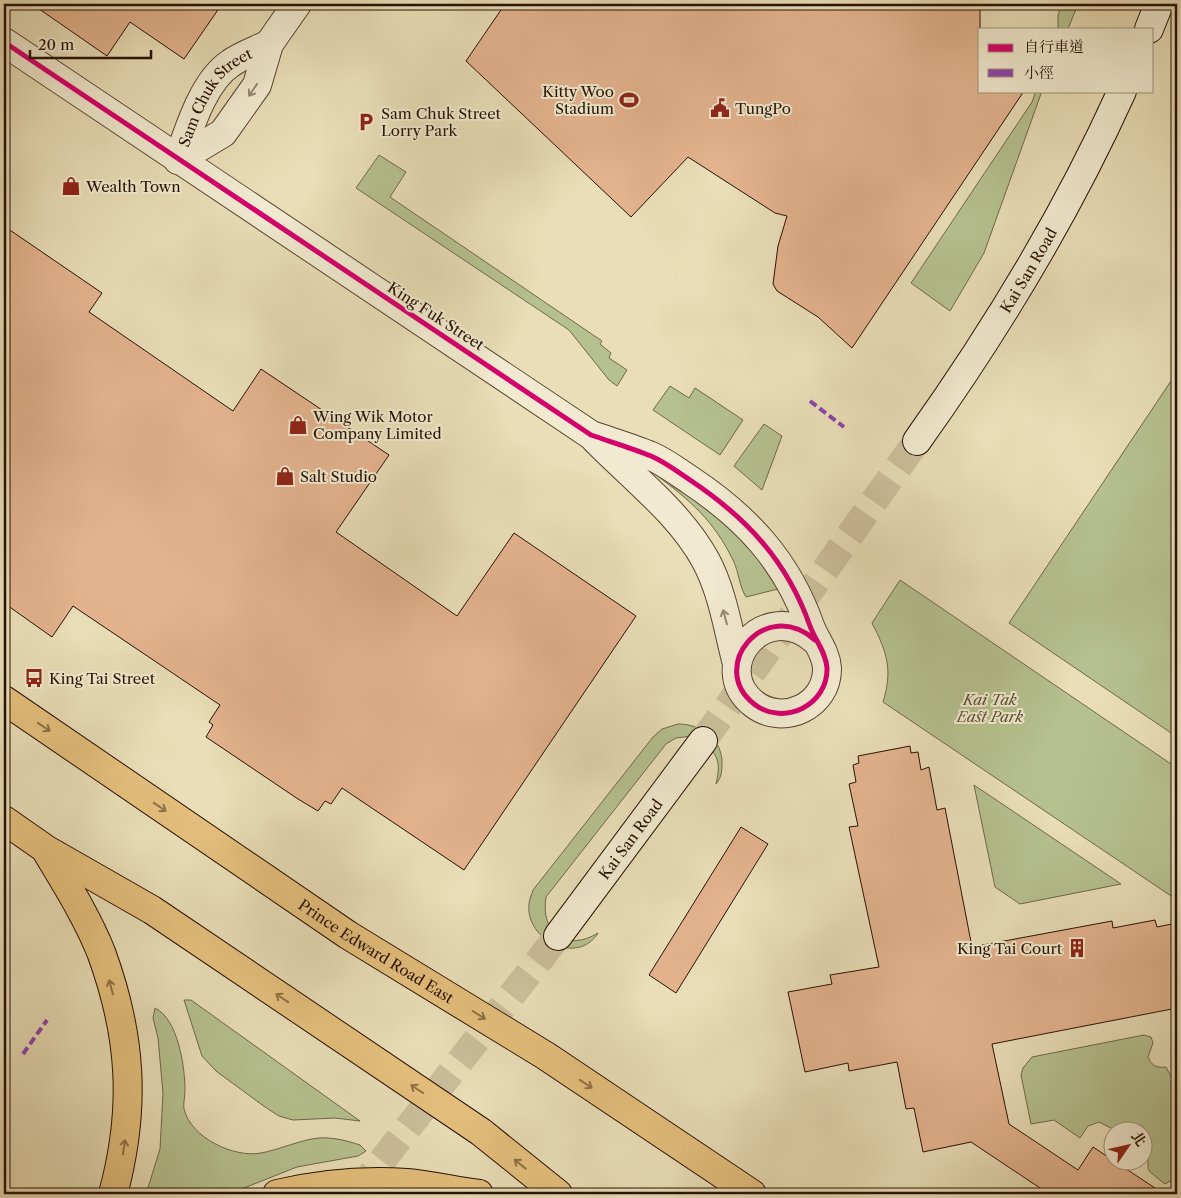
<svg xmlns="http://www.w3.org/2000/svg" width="1181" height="1198" font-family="'Libre Caslon Text','Noto Serif TC',serif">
<rect width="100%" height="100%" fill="#e9deb7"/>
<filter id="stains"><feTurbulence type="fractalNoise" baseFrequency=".004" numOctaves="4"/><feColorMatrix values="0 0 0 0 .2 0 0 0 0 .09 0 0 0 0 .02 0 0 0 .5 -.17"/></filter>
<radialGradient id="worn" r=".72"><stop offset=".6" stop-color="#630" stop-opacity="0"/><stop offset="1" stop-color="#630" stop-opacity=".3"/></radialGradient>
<!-- green -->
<g fill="#b5c18f" stroke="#6e694a">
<polygon points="1062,4 1078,4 1068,29 1058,29 1058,15"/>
<polygon points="1036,91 1042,91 984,253 950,311 911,283 1032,102"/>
<polygon points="379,155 406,172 390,197 602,341 600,344 611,353 609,358 627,370 617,386 609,380 569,330 356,188"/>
<polygon points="1177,372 1177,737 1009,623"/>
<polygon points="670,386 689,398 695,388 743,420 720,455 653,410"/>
<polygon points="764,424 782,436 762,490 734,466"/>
<path d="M657,471L715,510L784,585L778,589L746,597C739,586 739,572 733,560C714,521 690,500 656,475Z"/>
<path d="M900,580L1177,768V900L883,702C893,670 887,652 872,623Z"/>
<path d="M678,724C700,724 721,738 722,761C722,770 722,777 716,784C723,755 714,751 692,736L676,738L666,744L546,897C540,934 567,952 598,933C578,966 525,940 529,904C529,900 532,894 533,890L653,737L662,729Z"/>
<polygon points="974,785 1121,884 1020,904 995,887"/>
<polygon points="184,1000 191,1000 360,1121 335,1118 293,1120 279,1116 265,1107 216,1071 202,1056"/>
<path d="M155,1008C178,1019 185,1067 185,1090C185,1096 183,1104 184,1109C191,1138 234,1158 261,1153C278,1150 303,1139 319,1138C333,1137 348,1141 360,1145L366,1151L358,1156L297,1167L229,1194H146L160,1149L163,1093L158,1038L153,1018Z"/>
<path d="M1144,1035L1151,1037L1153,1043L1148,1057C1152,1066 1156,1068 1166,1067L1177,1088V1177L1165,1184L1150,1172L1148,1168V1158L1144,1150V1130H1115L1099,1122L1088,1126L1080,1138L1054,1120L1031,1124L1021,1075L1023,1068L1032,1057Z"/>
</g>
<!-- building -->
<g fill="#e3b38e" stroke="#271104">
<polygon points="32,4 222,4 184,59 130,22 107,56"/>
<polygon points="505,4 980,4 980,91 1024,91 852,348 818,317 777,291 773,284 778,246 787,216 775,213 688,157 631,217 466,61"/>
<polygon points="4,226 102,293 89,312 233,411 261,369 389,455 336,532 457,616 514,533 636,616 464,870 342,788 331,804 325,801 318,811 298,799 206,737 213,725 209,722 220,705 73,606 52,637 4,603"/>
<polygon points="910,746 911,753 918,752 921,770 929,767 937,810 945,808 972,947 1112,921 1113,928 1155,920 1157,927 1177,923 1177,1008 992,1044 1009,1124 1078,1170 1093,1147 1164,1194 1049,1194 971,1142 923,1152 914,1108 906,1109 897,1062 849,1071 848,1063 805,1072 788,992 832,984 830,975 879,967 849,827 858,826 849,784 856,782 853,765 859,763 858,756"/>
<polygon points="741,827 768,844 676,993 649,975"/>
</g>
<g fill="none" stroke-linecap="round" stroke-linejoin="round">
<!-- secondary-tunnel -->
<g stroke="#ccbf9c" stroke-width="28" stroke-dasharray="28 14" stroke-linecap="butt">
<polyline points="703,741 917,441"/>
<polyline points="356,1194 558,936"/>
</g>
<!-- minor casing -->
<g stroke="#584431" stroke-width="30">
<g id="minor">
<path d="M4,42L591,435C611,442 632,448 651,456C665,462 678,472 690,480C747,518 787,561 810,626C815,640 826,652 827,668C828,705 784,727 754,704C707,667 765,596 815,640"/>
<polyline points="178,160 223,133 257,85 269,44 297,4"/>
<path id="s1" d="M178,160C189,130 203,81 231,63C242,55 257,50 269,44"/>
<path d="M595,439C633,478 680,513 706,561C723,593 728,630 737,664"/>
</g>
</g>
<!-- secondary casing -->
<g stroke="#271104" stroke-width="30">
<g id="secondary">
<polyline points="1149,29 1159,4"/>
<path id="s2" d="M917,441C996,330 1066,215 1122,91"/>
<path id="s3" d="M558,936L703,741"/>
</g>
</g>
<!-- primary casing -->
<g stroke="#271104" stroke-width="30">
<g id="primary">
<path id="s4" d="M4,700L348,935L546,1056L752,1194"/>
<polyline points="4,820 47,850 152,910 481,1132 558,1194"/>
<path d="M47,852C66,884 87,917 101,952C132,1036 136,1109 113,1194"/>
<path d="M277,1194C320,1184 363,1180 407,1183C431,1185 455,1191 479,1194"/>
</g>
</g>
<!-- minor -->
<use href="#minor" stroke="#f1ead0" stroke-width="28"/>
<!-- secondary -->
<use href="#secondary" stroke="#f1ead0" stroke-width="28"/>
<!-- primary -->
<use href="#primary" stroke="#e4bf7c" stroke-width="28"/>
<!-- quiet -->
<g stroke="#8e44ad" stroke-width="4" stroke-dasharray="8 4" stroke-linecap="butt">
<polyline points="810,401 844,427"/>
<polyline points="23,1054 47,1020"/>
</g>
<!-- cycleway casing -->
<g stroke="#f1ead0" stroke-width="8">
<path id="cycleway" d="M4,42L591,435C611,442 632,448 651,456C665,462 678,472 690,480C747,518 787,561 810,626C815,640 826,652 827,668C828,705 784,727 754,704C707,667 765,596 815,640"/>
</g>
<!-- cycleway -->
<use href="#cycleway" stroke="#d6006c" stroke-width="5"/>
</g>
<!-- one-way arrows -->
<defs><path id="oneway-shaft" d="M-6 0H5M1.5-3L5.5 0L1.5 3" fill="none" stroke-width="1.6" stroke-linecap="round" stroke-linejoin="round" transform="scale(1.25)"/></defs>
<g stroke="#968874">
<use href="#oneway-shaft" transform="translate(253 90) rotate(124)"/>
<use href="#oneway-shaft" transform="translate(725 617) rotate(-105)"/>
</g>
<g stroke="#8f7146">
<use href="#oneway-shaft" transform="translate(44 727) rotate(34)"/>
<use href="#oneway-shaft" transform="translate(160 807) rotate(34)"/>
<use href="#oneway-shaft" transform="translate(111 987) rotate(-105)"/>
<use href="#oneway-shaft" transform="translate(282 998) rotate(-146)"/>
<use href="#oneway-shaft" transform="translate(479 1015) rotate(32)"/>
<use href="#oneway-shaft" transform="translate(586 1084) rotate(34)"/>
<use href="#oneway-shaft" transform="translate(417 1089) rotate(-146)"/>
<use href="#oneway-shaft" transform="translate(124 1147) rotate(-82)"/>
<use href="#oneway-shaft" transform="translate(520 1164) rotate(-141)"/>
</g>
<!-- icons -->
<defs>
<g id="stadium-bare" transform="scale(1.5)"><path d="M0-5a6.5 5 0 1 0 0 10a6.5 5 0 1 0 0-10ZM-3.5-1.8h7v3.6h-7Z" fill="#8f2418" stroke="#f1ead0" stroke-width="2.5" paint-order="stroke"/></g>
<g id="civic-bare" transform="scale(1.5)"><path d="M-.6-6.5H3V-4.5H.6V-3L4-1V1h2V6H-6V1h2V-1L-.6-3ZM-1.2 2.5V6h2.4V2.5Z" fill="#8f2418" stroke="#f1ead0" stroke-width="2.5" paint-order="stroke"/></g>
<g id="parking-bare" transform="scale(1.5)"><path d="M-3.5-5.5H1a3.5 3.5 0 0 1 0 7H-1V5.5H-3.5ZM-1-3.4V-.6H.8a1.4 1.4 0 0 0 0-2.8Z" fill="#8f2418" stroke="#f1ead0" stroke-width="2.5" paint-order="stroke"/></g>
<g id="shop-bare" transform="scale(1.5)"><path d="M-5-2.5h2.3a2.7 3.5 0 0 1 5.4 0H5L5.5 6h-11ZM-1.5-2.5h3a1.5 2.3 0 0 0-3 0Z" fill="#8f2418" stroke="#f1ead0" stroke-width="2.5" paint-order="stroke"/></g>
<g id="bus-bare" transform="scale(1.5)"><path d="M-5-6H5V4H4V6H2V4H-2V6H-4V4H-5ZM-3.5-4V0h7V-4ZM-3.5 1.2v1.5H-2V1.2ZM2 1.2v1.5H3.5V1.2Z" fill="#8f2418" stroke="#f1ead0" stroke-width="2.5" paint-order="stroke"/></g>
<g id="building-bare" transform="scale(1.5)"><path d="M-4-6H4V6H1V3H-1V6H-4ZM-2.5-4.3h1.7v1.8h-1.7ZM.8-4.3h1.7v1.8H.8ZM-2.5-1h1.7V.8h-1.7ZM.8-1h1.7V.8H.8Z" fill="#8f2418" stroke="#f1ead0" stroke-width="2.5" paint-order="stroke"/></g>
</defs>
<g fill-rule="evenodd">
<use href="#stadium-bare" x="629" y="100"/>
<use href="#civic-bare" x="720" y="108"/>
<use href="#parking-bare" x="366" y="122"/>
<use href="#shop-bare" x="71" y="186"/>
<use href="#shop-bare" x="298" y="425"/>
<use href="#shop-bare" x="285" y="476"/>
<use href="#bus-bare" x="34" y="678"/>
<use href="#building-bare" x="1077" y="948"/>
</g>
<g text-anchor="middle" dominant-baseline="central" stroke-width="4" stroke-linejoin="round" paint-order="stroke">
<!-- poi labels -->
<g font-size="15" fill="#271104" stroke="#f1ead0" text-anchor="start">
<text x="614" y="91" text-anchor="end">Kitty Woo<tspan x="614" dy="17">Stadium</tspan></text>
<text x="735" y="108">TungPo</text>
<text x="381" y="113">Sam Chuk Street<tspan x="381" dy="17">Lorry Park</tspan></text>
<text x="86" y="186">Wealth Town</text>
<text x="313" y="416">Wing Wik Motor<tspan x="313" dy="17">Company Limited</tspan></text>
<text x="300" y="476">Salt Studio</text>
<text x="49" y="678">King Tai Street</text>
<text x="1062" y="948" text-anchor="end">King Tai Court</text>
</g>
<!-- street labels -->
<g font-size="15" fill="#271104" stroke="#f1ead0">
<text stroke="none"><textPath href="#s1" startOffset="75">Sam Chuk Street</textPath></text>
<text stroke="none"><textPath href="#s2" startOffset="204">Kai San Road</textPath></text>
<text transform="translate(436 316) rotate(33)">King Fuk Street</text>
<text stroke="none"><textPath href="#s3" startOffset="121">Kai San Road</textPath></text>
<text stroke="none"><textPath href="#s4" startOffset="449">Prince Edward Road East</textPath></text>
</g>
<!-- park labels -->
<g font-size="15" font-style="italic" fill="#594f35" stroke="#f1ead0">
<text x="990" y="699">Kai Tak<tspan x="990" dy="17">East Park</tspan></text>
</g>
</g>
<!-- margin -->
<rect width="1181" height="1198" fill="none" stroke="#e9deb7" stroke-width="20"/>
<rect x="5" y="5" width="1171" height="1188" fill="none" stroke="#271104" stroke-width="2.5"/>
<rect x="10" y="10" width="1161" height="1178" fill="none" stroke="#271104"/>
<!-- legend -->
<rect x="978" y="28" width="175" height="65" fill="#f1ead0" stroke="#a0937e"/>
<rect x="988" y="44" width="25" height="8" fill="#d6006c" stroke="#a0937e"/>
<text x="1024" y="52" font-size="15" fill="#271104">自行車道</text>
<rect x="988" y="69" width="25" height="8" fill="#8e44ad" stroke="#a0937e"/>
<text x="1024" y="78" font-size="15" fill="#271104">小徑</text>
<!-- north arrow -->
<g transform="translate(1128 1146) rotate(56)"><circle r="24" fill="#f1ead0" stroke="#a0937e"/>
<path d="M0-4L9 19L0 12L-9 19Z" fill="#8f2418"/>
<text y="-8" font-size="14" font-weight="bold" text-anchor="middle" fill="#271104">北</text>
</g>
<!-- scale -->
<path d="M30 50v8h121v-8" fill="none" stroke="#271104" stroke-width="2.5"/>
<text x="38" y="50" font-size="15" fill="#271104" stroke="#f1ead0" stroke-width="4" paint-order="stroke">20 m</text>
<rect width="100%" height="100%" filter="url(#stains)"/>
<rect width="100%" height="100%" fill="url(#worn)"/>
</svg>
